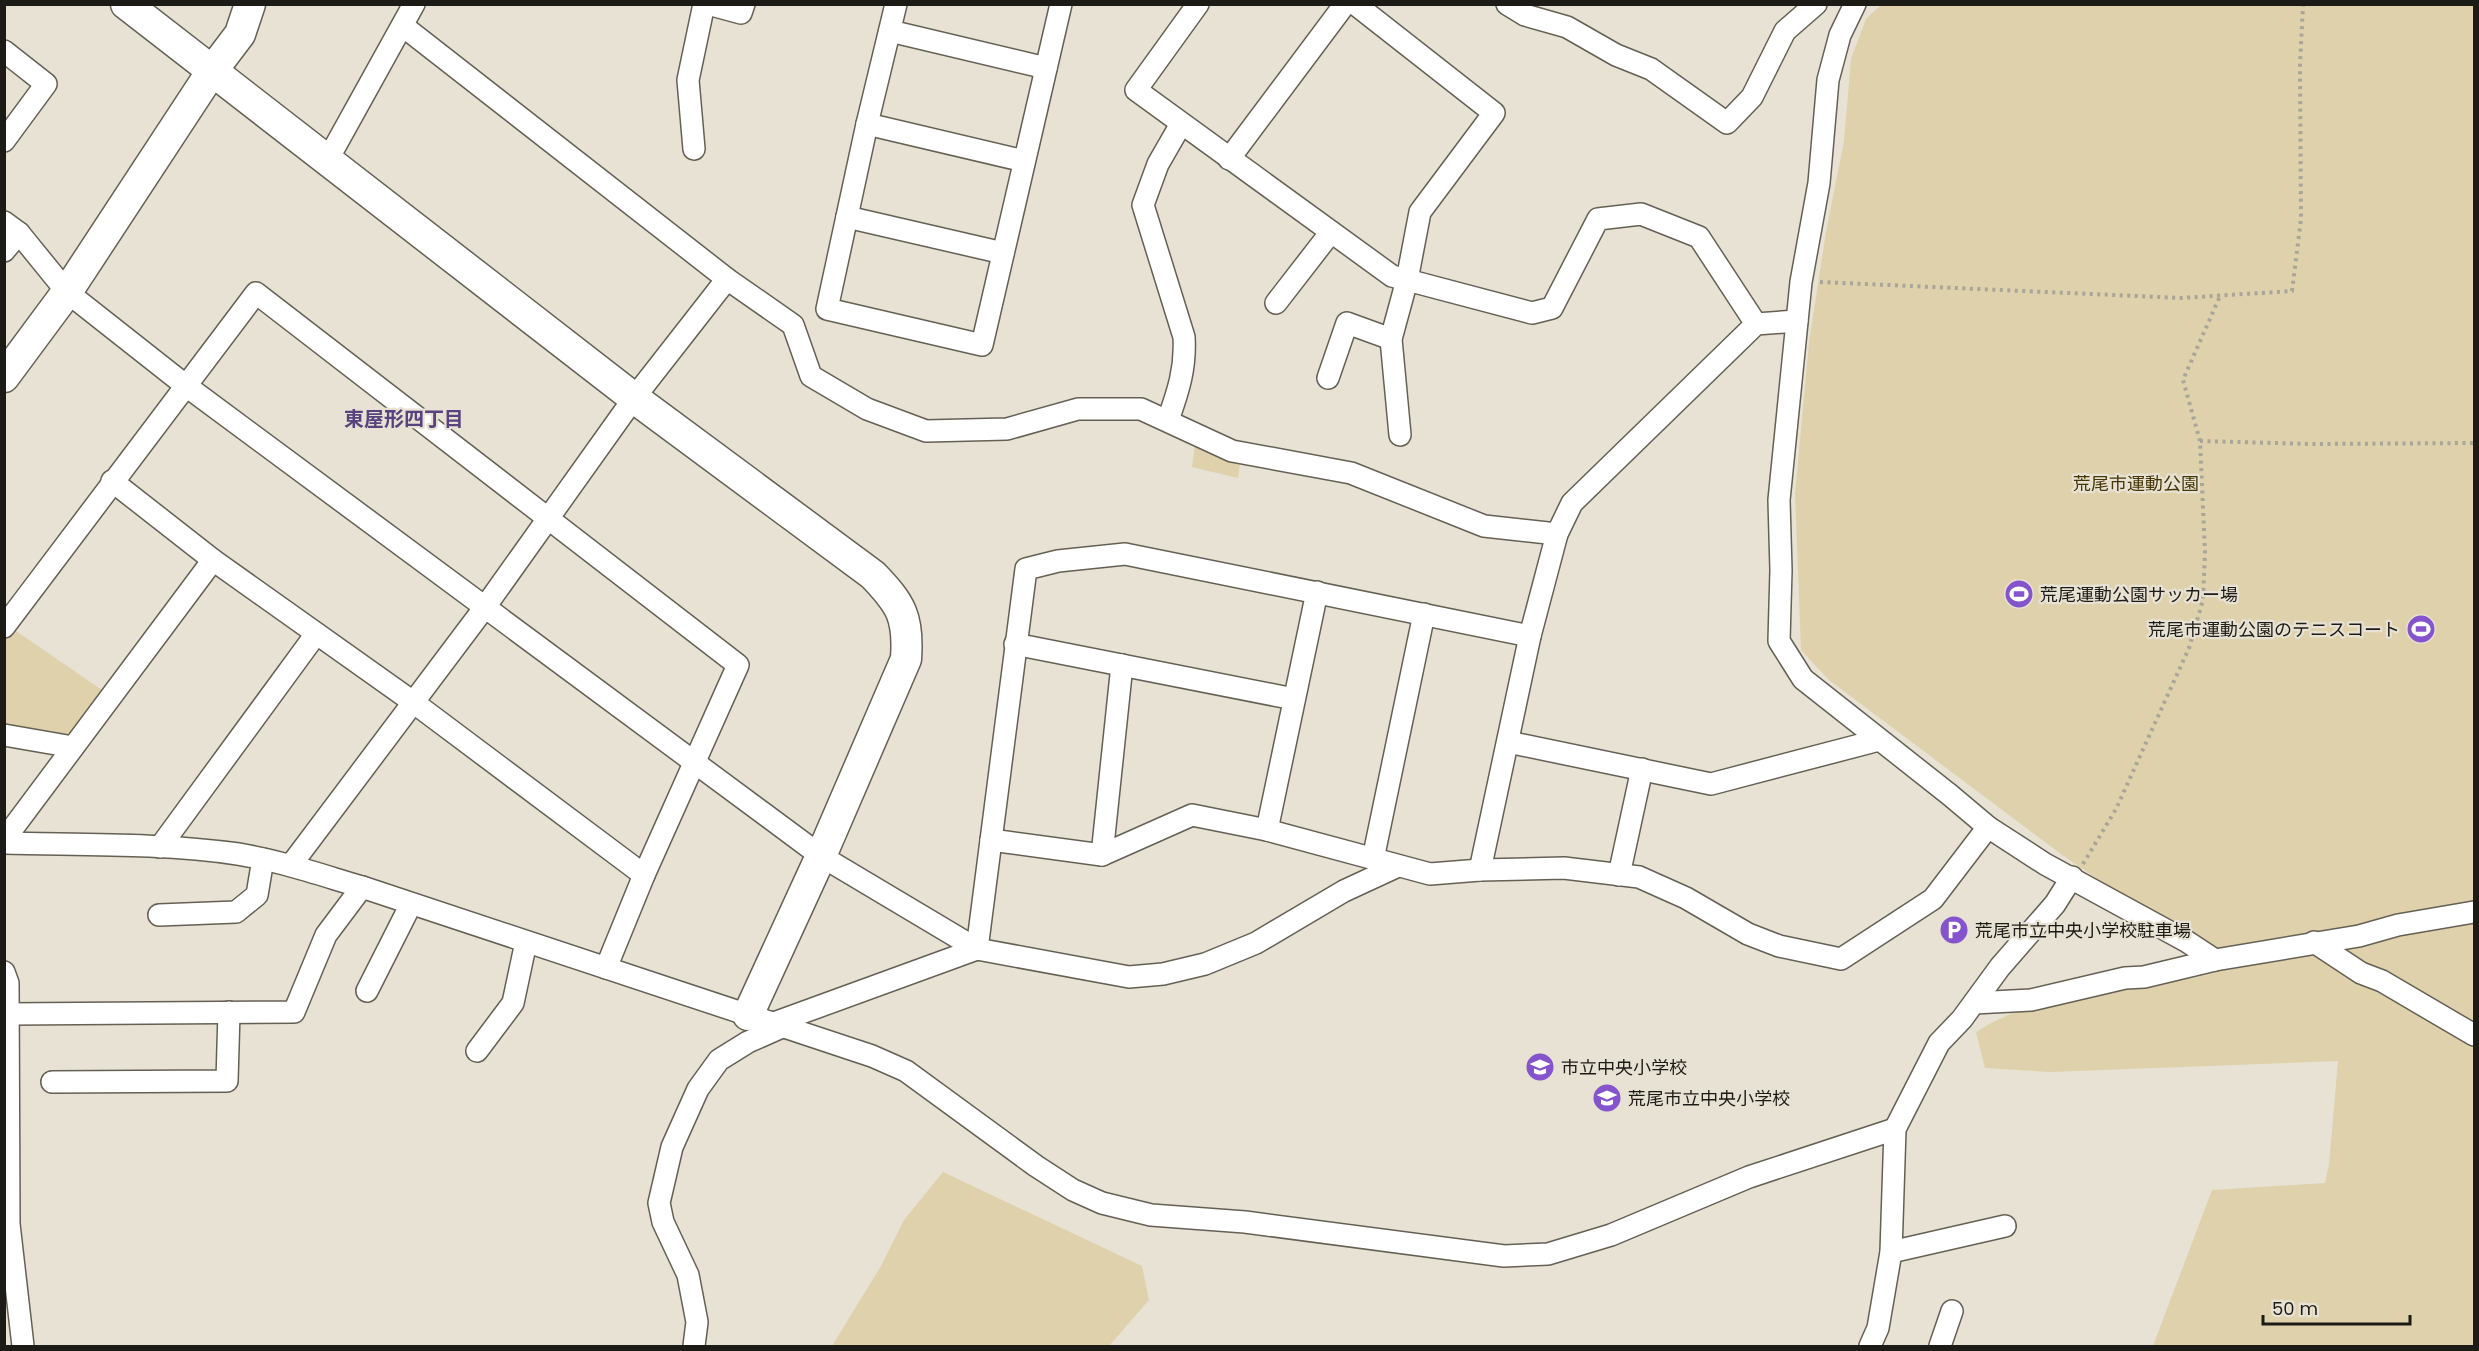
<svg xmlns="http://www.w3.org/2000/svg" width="2479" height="1351" font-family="Poppins,'Noto Sans JP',sans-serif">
<rect width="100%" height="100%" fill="#e7e2d3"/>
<!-- green -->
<g fill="#ded1ac">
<path d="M1881,5H2474V1346H2153L2212,1190L2325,1183L2329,1164L2338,1061L2050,1072L1985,1068L1976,1032C2048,986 2135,994 2215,973L2210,944L2116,892L2061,854L1829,680L1801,650L1795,494L1809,343L1826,232L1844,141L1851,59L1866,19Z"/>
<polygon points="1195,445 1219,457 1240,462 1238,478 1192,467"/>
<polygon points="13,629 105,692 69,738 5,724 5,641"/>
<polygon points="943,1172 1142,1266 1149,1300 1109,1346 832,1346 881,1266 904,1220"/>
</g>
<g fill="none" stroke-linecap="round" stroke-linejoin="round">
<!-- street casing -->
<g stroke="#656054" stroke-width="24">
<g id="street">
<polyline points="708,4 741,13 744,4"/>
<polyline points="896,4 867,124 827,309 982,345 1061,4"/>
<polyline points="1198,4 1136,90 1392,276 1532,313 1552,308 1598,219 1641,214 1699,237 1756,324"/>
<polyline points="1355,4 1494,113 1420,212 1407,280 1391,339 1400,435"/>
<polyline points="1507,4 1525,15 1567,27 1616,55 1651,69 1727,123 1752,97 1785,31 1816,4"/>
<polyline points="1855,4 1840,35 1828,80 1819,183 1801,282 1779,500 1781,570 1779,641 1803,679 1950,795 1988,827 2045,864 2186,941 2215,960"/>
<polyline points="403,26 727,279 793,325 811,376 867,409 926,431 1007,429 1078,409 1141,409 1232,451 1351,473 1484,526 1557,534"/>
<polyline points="890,31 1046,68"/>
<polyline points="4,51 46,84 4,141"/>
<polyline points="867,124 1024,161"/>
<polyline points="694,149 688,80 704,4"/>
<polyline points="1229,159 1345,4"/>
<polyline points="327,161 414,4"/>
<polyline points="847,217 1003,253"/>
<polyline points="4,222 19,233 67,292 185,385 821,856 977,949 1129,977 1163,974 1205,964 1256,943 1344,891 1398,866"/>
<polyline points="4,251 19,233"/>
<polyline points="1276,303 1331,232"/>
<polyline points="1328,378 1347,323 1391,339"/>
<path d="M1168,420C1178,392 1186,368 1184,337L1143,205L1158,164L1181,124"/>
<polyline points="112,481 213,560 413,702 644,875"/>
<polyline points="4,627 256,293 738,665 644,875 606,968"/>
<polyline points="1015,644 1294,699"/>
<polyline points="4,735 73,747"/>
<polyline points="1508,742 1711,784 1879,740"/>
<polyline points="1267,830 1317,592"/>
<polyline points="4,840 213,560"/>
<polyline points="991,840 1102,855 1192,815 1267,830 1430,874 1480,870 1564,868 1639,877 1686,898 1748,934 1779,946 1841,959 1933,899 1988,827"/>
<path d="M4,843C82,845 161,843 238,854C281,861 321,875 362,887L872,1056L906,1071L1036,1166L1073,1190L1102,1203L1151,1215L1245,1222L1504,1256L1548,1254L1611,1235L1749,1177L1895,1129"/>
<polyline points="160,847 316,634"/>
<polyline points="1102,855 1122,665"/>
<polyline points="1373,859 1424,614"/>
<polyline points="291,865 485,607 634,398 727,279"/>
<polyline points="1480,870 1530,636 1557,534 1572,503 1756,324 1797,321"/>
<polyline points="1619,875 1642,769"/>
<polyline points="159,915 236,912 257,895 263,859"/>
<polyline points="2314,942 2361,973 2382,981 2474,1035"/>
<polyline points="977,949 1026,569 1058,561 1125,554 1530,636"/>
<polyline points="4,972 8,983 9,1224 23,1346"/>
<polyline points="367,991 411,904"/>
<polyline points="1974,1003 2031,1000 2125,978 2144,977 2215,960 2359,936 2398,925 2474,912"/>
<polyline points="8,1014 294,1012 326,935 362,887"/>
<polyline points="771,1024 977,949"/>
<polyline points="477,1051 513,1003 526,942"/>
<polyline points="52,1082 227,1081 229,1012"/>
<polyline points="1891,1252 2005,1226"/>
<polyline points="694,1346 697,1322 688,1275 663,1222 659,1203 672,1147 698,1089 719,1060 748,1042 782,1027"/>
<polyline points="1870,1346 1878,1328 1891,1252 1895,1129 1939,1043 1962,1019 2000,967 2055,904 2072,877"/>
<polyline points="1940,1346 1952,1311"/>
</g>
</g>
<!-- secondary casing -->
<g stroke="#656054" stroke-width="33">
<g id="secondary">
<path d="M126,4L634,398L873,575C901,604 909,617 906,659L821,856L748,1015"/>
<polyline points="4,377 67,292 212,71 240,34 250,4"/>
</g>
</g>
<!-- path -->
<g stroke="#a9a599" stroke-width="4" stroke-dasharray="3 4.5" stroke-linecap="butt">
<polyline points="1820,282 2181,298 2292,291 2301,219 2300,66 2303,4"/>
<polyline points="2200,441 2312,444 2474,443"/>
<polyline points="2083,864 2116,809 2189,648 2203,600 2205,552 2200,441 2183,380 2220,296"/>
</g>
<!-- street -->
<use href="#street" stroke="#fff" stroke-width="21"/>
<!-- secondary -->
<use href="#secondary" stroke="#fff" stroke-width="30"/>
</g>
<!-- icons -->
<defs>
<g id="stadium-disc" transform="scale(1.5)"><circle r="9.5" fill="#8553cc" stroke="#e7e2d3"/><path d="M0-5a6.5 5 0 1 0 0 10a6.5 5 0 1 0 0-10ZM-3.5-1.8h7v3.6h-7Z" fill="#fff"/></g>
<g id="parking-disc" transform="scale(1.5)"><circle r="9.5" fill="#8553cc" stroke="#e7e2d3"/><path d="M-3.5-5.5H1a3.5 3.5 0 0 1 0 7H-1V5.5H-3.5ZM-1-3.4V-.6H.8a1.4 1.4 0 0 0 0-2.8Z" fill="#fff"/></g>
<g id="school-disc" transform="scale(1.5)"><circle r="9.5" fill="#8553cc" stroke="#e7e2d3"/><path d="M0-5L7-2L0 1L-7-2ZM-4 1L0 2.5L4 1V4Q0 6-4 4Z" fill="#fff"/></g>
</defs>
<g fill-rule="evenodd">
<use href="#stadium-disc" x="2019" y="594"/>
<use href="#stadium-disc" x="2421" y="629"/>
<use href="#parking-disc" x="1954" y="930"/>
<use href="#school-disc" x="1540" y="1067"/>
<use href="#school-disc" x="1607" y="1098"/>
</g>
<g text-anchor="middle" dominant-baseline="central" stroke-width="4.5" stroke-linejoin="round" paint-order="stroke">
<!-- park labels -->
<g font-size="18" fill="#463605" stroke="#e7e2d3">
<text x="2136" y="483">荒尾市運動公園</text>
</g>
<!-- poi labels -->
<g font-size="18" fill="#1d1b16" stroke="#e7e2d3" text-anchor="start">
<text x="2040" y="594">荒尾運動公園サッカー場</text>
<text x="2400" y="629" text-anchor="end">荒尾市運動公園のテニスコート</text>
<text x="1975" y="930">荒尾市立中央小学校駐車場</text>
<text x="1561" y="1067">市立中央小学校</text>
<text x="1628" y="1098">荒尾市立中央小学校</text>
</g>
<!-- neighbourhood labels -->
<g font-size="20" font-weight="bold" fill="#59437f" stroke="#e7e2d3">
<text x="404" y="419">東屋形四丁目</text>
</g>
</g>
<!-- border -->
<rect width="2479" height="1351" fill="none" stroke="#1d1b16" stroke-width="12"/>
<!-- scale -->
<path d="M2263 1315v9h147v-9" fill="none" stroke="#1d1b16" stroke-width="3"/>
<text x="2272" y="1315" font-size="18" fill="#1d1b16" stroke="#e7e2d3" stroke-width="4.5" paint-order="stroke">50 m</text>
</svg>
